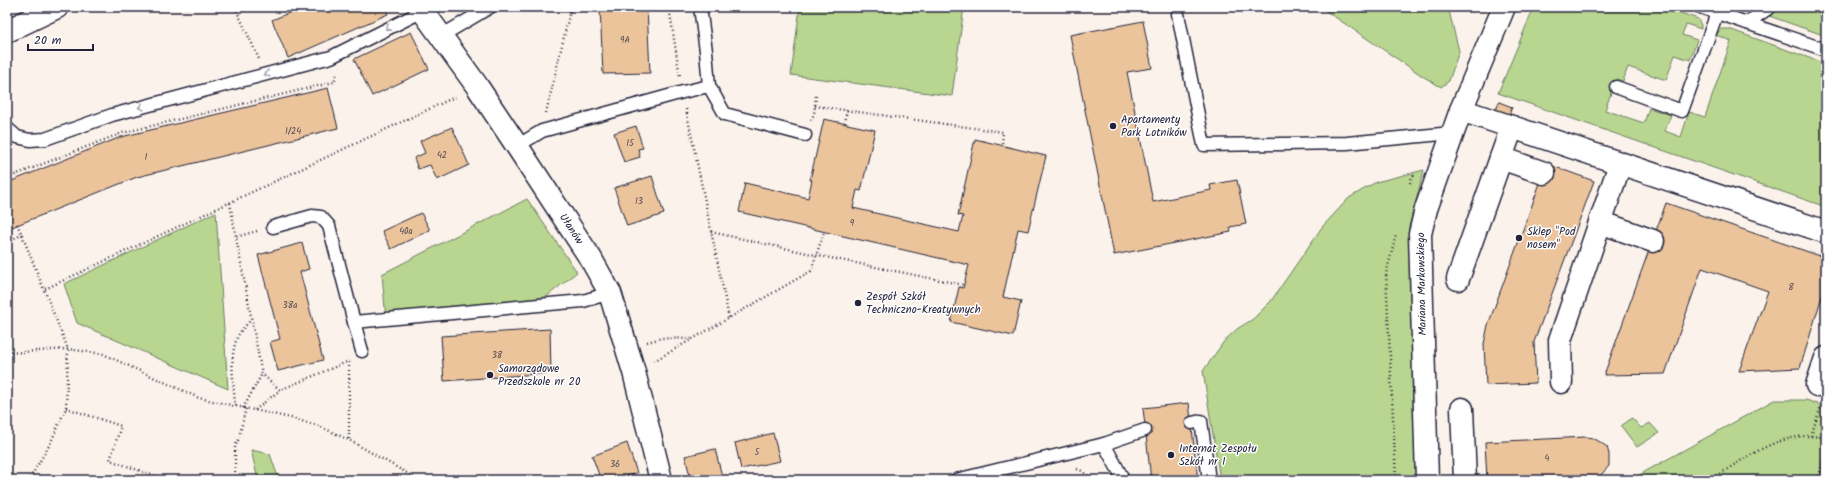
<svg xmlns="http://www.w3.org/2000/svg" width="1833" height="487" font-family="Kalam,sans-serif">
<rect width="100%" height="100%" fill="#fbf3eb"/>
<filter id="ink" filterUnits="userSpaceOnUse"><feTurbulence type="fractalNoise" baseFrequency=".025" numOctaves="2"/><feDisplacementMap in="SourceGraphic" scale="8" xChannelSelector="R" yChannelSelector="G"/><feConvolveMatrix kernelMatrix="1 2 1 2 8 2 1 2 1" color-interpolation-filters="sRGB"/></filter>
<g filter="url(#ink)">
<!-- green -->
<g fill="#b8d68f" stroke="#6d7c65">
<polygon points="800,7 964,7 952,96 791,75"/>
<polygon points="1320,7 1448,7 1459,51 1449,81 1441,87 1424,77"/>
<polygon points="1534,7 1664,7 1698,19 1701,25 1701,29 1686,24 1682,35 1697,40 1690,60 1675,55 1666,80 1628,67 1623,81 1616,79 1605,110 1644,123 1649,108 1671,115 1665,131 1681,137 1689,112 1705,117 1731,41 1716,35 1721,29 1729,29 1826,64 1826,207 1498,93"/>
<polygon points="1743,7 1826,7 1826,36 1752,10"/>
<polygon points="1424,170 1409,227 1418,480 1220,480 1203,371 1225,340 1237,329 1253,319 1271,301 1322,227 1349,198 1376,182"/>
<polygon points="527,199 577,272 546,297 386,320 382,274"/>
<polygon points="216,212 228,389 77,323 64,284"/>
<polygon points="1774,400 1806,400 1826,407 1826,480 1630,480"/>
<polygon points="1632,418 1641,428 1650,423 1659,433 1637,447 1621,426"/>
<polygon points="251,450 270,454 278,477 258,480"/>
</g>
<!-- building -->
<g fill="#ecc49c" stroke="#22223b">
<polygon points="303,7 385,7 388,14 288,58 272,20"/>
<polygon points="600,7 647,7 650,73 603,74"/>
<polygon points="1143,21 1152,68 1127,72 1153,202 1211,190 1210,185 1237,180 1246,224 1230,227 1231,232 1114,255 1070,35"/>
<polygon points="411,32 429,69 372,96 354,59"/>
<polygon points="328,88 338,128 137,177 7,229 7,183 121,137"/>
<polygon points="1499,102 1512,107 1509,115 1496,110"/>
<polygon points="824,119 875,130 861,191 857,190 853,208 959,232 963,216 958,215 975,139 1046,156 1028,231 1018,229 1003,297 1021,301 1013,336 951,322 959,287 963,288 969,265 739,212 745,183 808,198 812,180 810,180"/>
<polygon points="636,126 643,148 638,149 640,157 624,162 614,133"/>
<polygon points="452,127 469,165 437,180 430,165 418,169 414,158 425,153 420,141"/>
<polygon points="1547,164 1594,181 1534,342 1536,383 1486,385 1484,344 1488,325"/>
<polygon points="652,176 664,214 627,226 614,188"/>
<polygon points="1666,203 1826,258 1826,283 1800,368 1739,371 1768,291 1702,268 1665,374 1604,375"/>
<polygon points="421,213 430,230 391,249 382,231"/>
<polygon points="302,243 309,269 300,272 323,360 278,371 270,342 280,339 258,255"/>
<polygon points="550,329 551,373 444,381 441,336"/>
<polygon points="1189,403 1198,480 1151,480 1143,408"/>
<polygon points="773,433 780,461 741,469 735,443"/>
<polygon points="1586,437 1593,438 1600,442 1607,447 1609,454 1609,466 1600,476 1592,480 1487,480 1485,442"/>
<polygon points="627,443 637,473 612,480 601,480 592,456"/>
<polygon points="715,449 723,480 691,480 685,456"/>
</g>
<g fill="none" stroke-linecap="round" stroke-linejoin="round">
<!-- lane casing -->
<g stroke="#22223b" stroke-width="15">
<g id="lane">
<polyline points="1700,7 1826,50"/>
<polyline points="1178,14 1204,145 1347,143 1452,133"/>
<polyline points="1747,23 1770,7"/>
<polyline points="441,36 490,7"/>
<polyline points="709,86 725,114 805,135"/>
<polyline points="1616,87 1682,111 1717,13"/>
<polyline points="7,128 17,137 30,140 45,139 112,115 331,57 423,11"/>
<polyline points="517,146 542,131 683,92 709,86 706,51 700,7"/>
<polyline points="273,227 312,216 321,217 329,226 354,322 583,301 610,293"/>
<polyline points="354,322 362,351"/>
<polyline points="1192,423 1201,421 1209,480"/>
<polyline points="1104,444 1145,430"/>
<polyline points="956,480 1104,444 1121,475 1122,480"/>
</g>
</g>
<!-- street casing -->
<g stroke="#22223b" stroke-width="25">
<g id="street">
<polyline points="420,7 477,86 517,146 591,259 610,293 634,372 661,480"/>
<polyline points="7,31 57,7"/>
<polyline points="1461,110 1826,232"/>
<polyline points="1501,158 1544,173"/>
<polyline points="1600,222 1653,241"/>
<polyline points="1458,279 1512,127"/>
<polyline points="1561,382 1560,340 1620,164"/>
<polyline points="1817,385 1826,358"/>
<polyline points="1462,409 1465,480"/>
<polyline points="1427,480 1420,234 1426,209 1461,110 1504,7"/>
</g>
</g>
<!-- path -->
<g stroke="#22223b" stroke-width="2.5" stroke-dasharray="1 3" stroke-linecap="butt">
<polyline points="235,7 259,59"/>
<polyline points="669,7 680,77"/>
<polyline points="815,106 1003,132 1002,145"/>
<polyline points="686,109 729,318"/>
<polyline points="546,113 571,7"/>
<polyline points="811,120 814,114 816,95"/>
<polyline points="845,123 847,110"/>
<polyline points="7,178 122,133 334,82 337,73"/>
<polyline points="1410,183 1412,177 1415,174"/>
<polyline points="230,203 236,237"/>
<polyline points="17,224 22,235"/>
<polyline points="257,231 236,237 262,374 280,390 349,361"/>
<polyline points="711,232 816,255 964,285"/>
<polyline points="7,241 22,235 68,349 66,408 50,444 29,480"/>
<polyline points="45,289 457,96"/>
<polyline points="647,342 662,338 691,339"/>
<polyline points="7,353 68,349 103,354 199,398 291,418 319,426 349,440 419,480"/>
<polyline points="654,361 811,271 824,232"/>
<polyline points="349,362 349,440"/>
<path d="M235,406C234,384 228,354 239,334C242,329 247,324 251,320"/>
<polyline points="66,408 121,426 110,460 166,480"/>
<polyline points="243,408 262,374"/>
<polyline points="255,410 280,390"/>
<polyline points="1811,436 1821,406"/>
<polyline points="1077,469 1082,471 1093,480"/>
<polyline points="235,480 235,446 238,441 246,408"/>
<polyline points="1396,480 1386,274 1396,235"/>
<path d="M1710,480C1737,464 1766,441 1798,437C1807,435 1817,437 1826,437"/>
<polyline points="1818,480 1826,449"/>
</g>
<!-- lane -->
<use href="#lane" stroke="#fff" stroke-width="12"/>
<!-- street -->
<use href="#street" stroke="#fff" stroke-width="22"/>
</g>
<!-- one-way arrows -->
<defs><path id="oneway-chevron" d="M-2-3.5L2.5 0L-2 3.5" fill="none" stroke-width="1.6" stroke-linecap="round" stroke-linejoin="round"/></defs>
<g stroke="#9c9ca7">
<use href="#oneway-chevron" transform="translate(388 28) rotate(153)"/>
<use href="#oneway-chevron" transform="translate(267 74) rotate(165)"/>
<use href="#oneway-chevron" transform="translate(141 107) rotate(165)"/>
</g>
</g>
<!-- markers -->
<g fill="#22223b" stroke="#fff" stroke-width="1.5">
<circle cx="1113" cy="126" r="4"/>
<circle cx="1519" cy="238" r="4"/>
<circle cx="858" cy="303" r="4"/>
<circle cx="490" cy="375" r="4"/>
<circle cx="1171" cy="455" r="4"/>
</g>
<g text-anchor="middle" dominant-baseline="central" stroke-width="3" stroke-linejoin="round" paint-order="stroke">
<!-- number labels -->
<g font-size="9" fill="#544a53">
<text x="625" y="40">9A</text>
<text x="293" y="131">1/24</text>
<text x="630" y="143">15</text>
<text x="442" y="155">42</text>
<text x="146" y="157">1</text>
<text x="639" y="201">13</text>
<text x="852" y="223">9</text>
<text x="406" y="231">40a</text>
<text x="1791" y="287">8</text>
<text x="290" y="305">38a</text>
<text x="497" y="355">38</text>
<text x="757" y="452">5</text>
<text x="1547" y="458">4</text>
<text x="615" y="464">36</text>
</g>
<!-- poi labels -->
<g font-size="11" fill="#22223b" stroke="#fff" text-anchor="start">
<text x="1121" y="120">Apartamenty<tspan x="1121" dy="13">Park Lotników</tspan></text>
<text x="1527" y="232">Sklep "Pod<tspan x="1527" dy="13">nosem"</tspan></text>
<text x="866" y="297">Zespół Szkół<tspan x="866" dy="13">Techniczno-Kreatywnych</tspan></text>
<text x="498" y="369">Samorządowe<tspan x="498" dy="13">Przedszkole nr 20</tspan></text>
<text x="1179" y="449">Internat Zespołu<tspan x="1179" dy="13">Szkół nr 1</tspan></text>
</g>
<!-- street labels -->
<g font-size="11" fill="#22223b" stroke="#fff">
<text transform="translate(571 229) rotate(57)">Ułanów</text>
<text transform="translate(1422 284) rotate(-91)">Mariana Markowskiego</text>
</g>
</g>
<!-- margin -->
<rect width="1833" height="487" fill="none" stroke="#fff" stroke-width="24"/>
<rect x="12" y="12" width="1809" height="463" fill="none" stroke="#22223b" stroke-width="1.5" filter="url(#ink)"/>
<!-- scale -->
<path d="M28 44v6h65v-6" fill="none" stroke="#22223b" stroke-width="2"/>
<text x="34" y="44" font-size="12" fill="#22223b" stroke="#ffffff" stroke-width="3" paint-order="stroke">20 m</text>
</svg>
